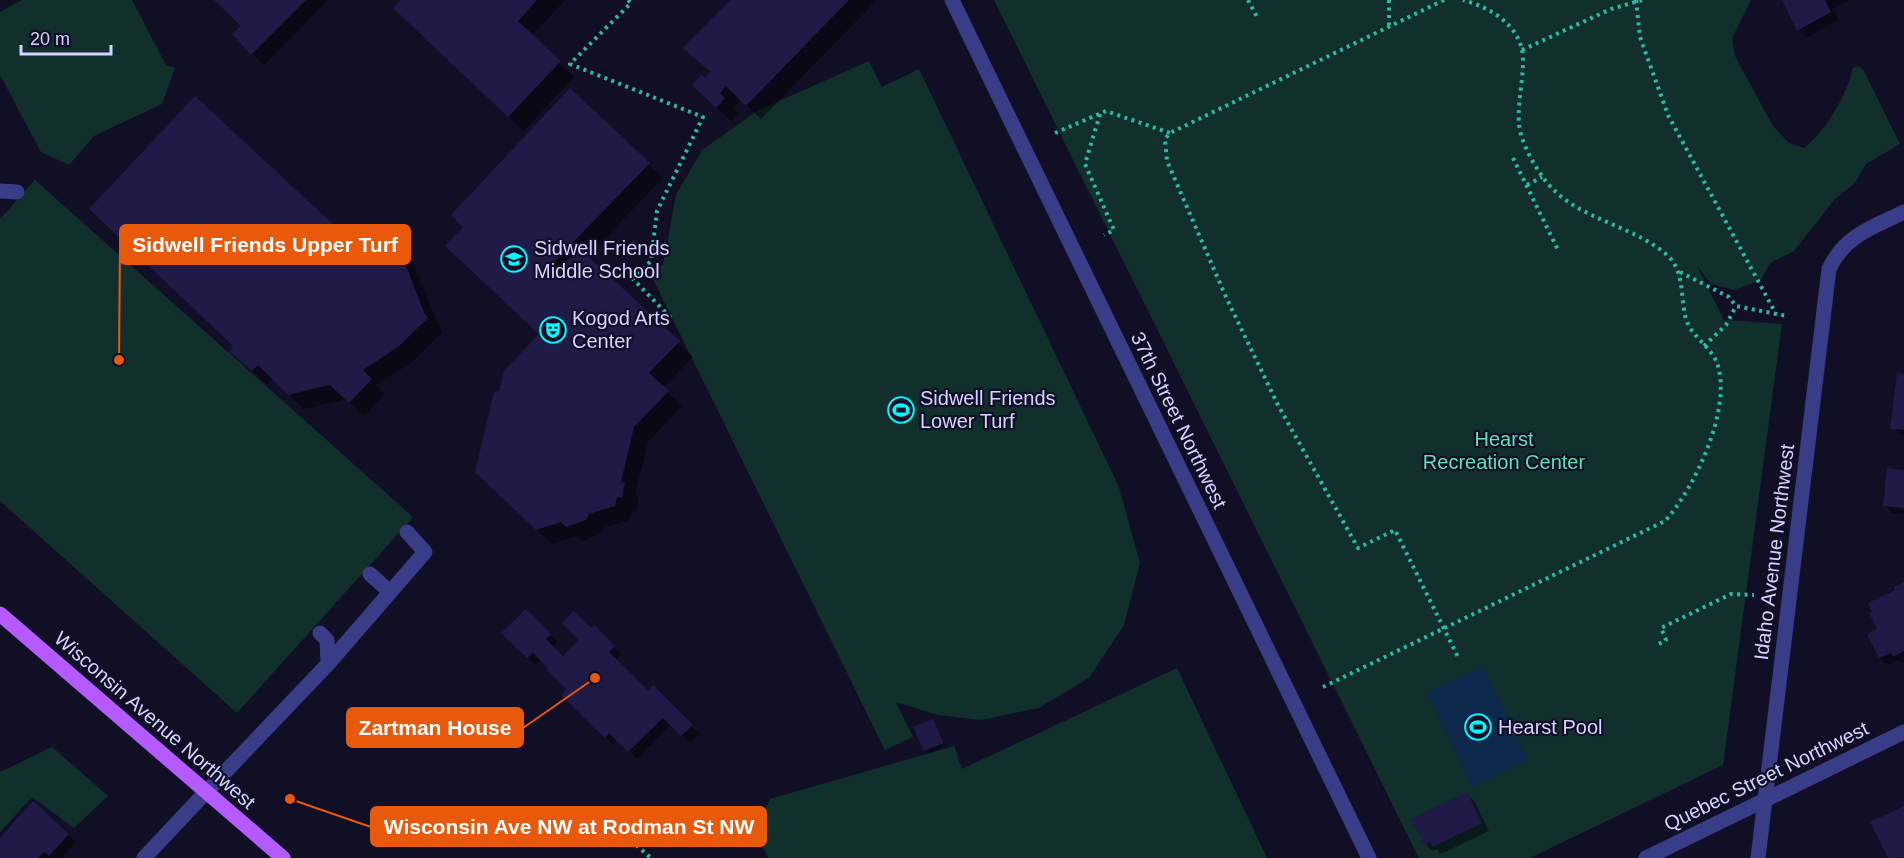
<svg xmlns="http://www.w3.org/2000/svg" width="1904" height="858" font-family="Helvetica,sans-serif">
<rect width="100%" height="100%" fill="#110f26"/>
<!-- green -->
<g fill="#11302c">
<polygon points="22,0 132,0 166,65 175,68 162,104 94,136 69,165 41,152 0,75 0,12"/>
<path d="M994,0H1751L1732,38L1735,56L1773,126L1789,143L1804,148C1827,130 1846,96 1853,68L1858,66L1863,69L1900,144L1866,164L1855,183L1835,199L1794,251L1770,263L1761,280L1735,290L1711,284L1697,266L1724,320L1782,324L1723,765L1530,858H1419Z"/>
<polygon points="869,61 882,87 919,69 1119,487 1140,563 1124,625 1089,678 1039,708 981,720 938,715 896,702 913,737 885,750 649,271 663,265 676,195 702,150 757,111"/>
<polygon points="35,180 413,517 237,713 0,501 0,219"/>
<polygon points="1177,668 1267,858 768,858 755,828 770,799 954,746 962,769"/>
<polygon points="52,747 108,796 74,828 32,797 0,832 0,772"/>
</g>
<!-- water -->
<polygon fill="#0d294b" points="1483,666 1528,760 1472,787 1427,693"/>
<!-- shadow -->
<g fill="#0007">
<polygon points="216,0 328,0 264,65 234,34 243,26"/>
<polygon points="403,0 565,0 532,36 574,77 524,131 409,23"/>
<polygon points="732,0 873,0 875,2 761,119 741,100 733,109 738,113 731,121 708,100 705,80 713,73"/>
<polygon points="1784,0 1851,0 1832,9 1838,20 1806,38 1799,30"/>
<polygon points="570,90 663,178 587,257 693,357 663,388 682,406 648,442 635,495 639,499 636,512 632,511 629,520 603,528 600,534 582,541 577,536 552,544 491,486 500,392 541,334 465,227"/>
<polygon points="395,241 410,256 442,333 412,362 376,385 385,394 364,416 346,399 304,409 273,379 267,384 246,366 362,253 368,259"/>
<polygon points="1904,375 1904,436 1892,428"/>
<polygon points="1904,471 1904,514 1892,513 1885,505"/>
<polygon points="1904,584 1904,662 1901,663 1898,660 1887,665 1880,658 1879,630 1870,604"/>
<polygon points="526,611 557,642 552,647 563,658 594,627 622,654 616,660 648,692 653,687 699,733 690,743 671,724 637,759 618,740 613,744 563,695 568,689 541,659 535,665 504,633"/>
<polygon points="932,720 946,746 928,754 925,750"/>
<polygon points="1467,794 1474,801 1489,831 1441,854 1437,849 1433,851 1425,844"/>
<polygon points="33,803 76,842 62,858 0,858 0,840"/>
</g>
<!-- building -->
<g fill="#201a47">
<polygon points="214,0 306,0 251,55 232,34 241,26"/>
<polygon points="401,0 537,0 518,21 561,61 508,117 393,8"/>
<polygon points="730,0 849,0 746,106 726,86 720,93 725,98 716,108 692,85 701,75 705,78 711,72 683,48"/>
<polygon points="1782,0 1825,0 1831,12 1797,31"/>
<polygon points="570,88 650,163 549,267 555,273 579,248 680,341 649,373 669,391 634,427 621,482 625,483 622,498 617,497 615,506 589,514 586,520 566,527 561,522 536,530 475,472 494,392 499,391 504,371 539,334 445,246 463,227 451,215"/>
<polygon points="195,96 363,252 361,255 365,259 396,239 425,315 428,318 398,347 363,370 372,379 349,403 330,385 288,395 258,365 252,371 230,352 233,346 89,209"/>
<polygon points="1897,373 1904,374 1904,430 1890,429"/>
<polygon points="1887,468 1904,470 1904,508 1883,506"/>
<polygon points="1904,582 1904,651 1893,657 1891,653 1879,658 1867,634 1877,629 1869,613 1872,612 1868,603 1895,590 1894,587"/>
<polygon points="526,609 551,634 546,639 563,656 579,640 562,623 574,611 591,628 594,625 615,646 609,652 648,690 653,685 693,725 681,736 663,718 628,752 609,733 605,738 561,695 566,689 547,670 549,669 533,653 527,658 501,633"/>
<polygon points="933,719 944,743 924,751 913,727"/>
<polygon points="1467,792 1482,823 1433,847 1430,842 1424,845 1411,819"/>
<polygon points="33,801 69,834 49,856 44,852 38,858 0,858 0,838"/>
<polygon points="1904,806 1904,857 1888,858 1870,822"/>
</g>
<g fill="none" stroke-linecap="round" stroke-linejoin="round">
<!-- path -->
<g stroke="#2db9a5" stroke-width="4" stroke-dasharray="3 4.5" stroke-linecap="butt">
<polyline points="628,0 631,3 570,64 703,117 657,211 651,261 633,279 673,320"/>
<polyline points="1248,0 1257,17"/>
<polyline points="1389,0 1389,25"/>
<polyline points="1444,0 1170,133 1165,139 1167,161 1226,297 1278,405 1358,548 1395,530 1459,659"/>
<polyline points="1636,0 1640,37 1668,115 1776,314"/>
<polyline points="1522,50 1611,9 1642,0"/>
<polyline points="1100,114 1085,164 1114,230 1104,235"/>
<polyline points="1055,133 1106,111 1170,133"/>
<polyline points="1513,158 1558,250"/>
<polyline points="1527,185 1542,177"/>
<polyline points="1680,272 1729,297 1736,306 1787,316"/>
<polyline points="1704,346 1726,325 1736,306"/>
<polyline points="1659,644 1666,640 1661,628 1731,594 1754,595"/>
<path d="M1323,687L1665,521C1695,488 1733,407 1717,363C1711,347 1691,336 1686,319C1680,297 1685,271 1667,255C1629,222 1572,220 1542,176C1532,162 1520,140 1519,123C1517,101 1526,69 1522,50C1516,22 1488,7 1463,0"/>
<polyline points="581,817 599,813 651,858"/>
</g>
<!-- service -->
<g stroke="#393c86" stroke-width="15">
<polyline points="0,191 17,192"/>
<polyline points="370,574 390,592"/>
<polyline points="320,633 327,640 328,664"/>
<polyline points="206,792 328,664 425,552 407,532"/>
</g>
<!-- minor -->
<g stroke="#393c86" stroke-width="15">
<polyline points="952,0 1369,858"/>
<polyline points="144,858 206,792"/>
<polyline points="1646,858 1904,732"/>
<path d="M1758,858L1829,269C1845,235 1872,228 1904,212"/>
</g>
<!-- primary -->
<polyline stroke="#b45aff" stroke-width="15" points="0,614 283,858"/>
</g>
<!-- icons -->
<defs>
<g id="school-ring" transform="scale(1.35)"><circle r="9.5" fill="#110f26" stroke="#00fafe" stroke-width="1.5"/><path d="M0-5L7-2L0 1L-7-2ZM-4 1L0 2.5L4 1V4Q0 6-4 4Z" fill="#00fafe"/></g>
<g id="theatre-ring" transform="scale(1.35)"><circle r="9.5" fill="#110f26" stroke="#00fafe" stroke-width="1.5"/><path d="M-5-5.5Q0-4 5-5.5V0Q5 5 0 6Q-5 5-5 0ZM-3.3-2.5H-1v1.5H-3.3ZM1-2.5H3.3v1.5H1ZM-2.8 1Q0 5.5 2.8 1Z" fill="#00fafe"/></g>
<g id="stadium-ring" transform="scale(1.35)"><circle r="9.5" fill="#110f26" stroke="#00fafe" stroke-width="1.5"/><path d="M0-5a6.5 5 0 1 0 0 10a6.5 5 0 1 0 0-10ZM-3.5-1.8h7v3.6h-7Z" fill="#00fafe"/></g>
</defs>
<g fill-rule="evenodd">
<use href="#school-ring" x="514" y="259"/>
<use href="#theatre-ring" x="553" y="330"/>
<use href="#stadium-ring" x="901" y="410"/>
<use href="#stadium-ring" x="1478" y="727"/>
</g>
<g text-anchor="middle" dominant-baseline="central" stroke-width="4.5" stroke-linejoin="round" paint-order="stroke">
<!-- poi labels -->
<g font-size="20" fill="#d5d3ff" stroke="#110f26" text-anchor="start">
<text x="534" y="248">Sidwell Friends<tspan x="534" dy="23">Middle School</tspan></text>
<text x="572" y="318">Kogod Arts<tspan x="572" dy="23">Center</tspan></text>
<text x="920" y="398">Sidwell Friends<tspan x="920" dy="23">Lower Turf</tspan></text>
<text x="1498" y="727">Hearst Pool</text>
</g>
<!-- street labels -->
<g font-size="20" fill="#d5d3ff" stroke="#110f26">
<text transform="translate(1179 420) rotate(64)">37th Street Northwest</text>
<text transform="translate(1774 552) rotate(-83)">Idaho Avenue Northwest</text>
<text transform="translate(155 720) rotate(41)">Wisconsin Avenue Northwest</text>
<text transform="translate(1766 776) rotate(-26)">Quebec Street Northwest</text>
</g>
<!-- park labels -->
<g font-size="20" fill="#5de2b6" stroke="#110f26">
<text x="1504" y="439">Hearst<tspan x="1504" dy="23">Recreation Center</tspan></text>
</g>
</g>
<!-- callouts -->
<path fill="none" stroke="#e8590c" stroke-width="2" d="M119 360L120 245M595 678L523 728M290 799L371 827"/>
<g fill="#e8590c" stroke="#110f26" stroke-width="2">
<circle cx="119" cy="360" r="6"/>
<circle cx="595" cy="678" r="6"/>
<circle cx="290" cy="799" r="6"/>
</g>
<g fill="#e8590c" stroke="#e8590c" stroke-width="2">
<rect x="120" y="225" width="290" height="39" rx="6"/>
<rect x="347" y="708" width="176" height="39" rx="6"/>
<rect x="371" y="807" width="395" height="39" rx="6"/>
</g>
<g font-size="21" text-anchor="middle" font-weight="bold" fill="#fff">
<text x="265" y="252">Sidwell Friends Upper Turf</text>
<text x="435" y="735">Zartman House</text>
<text x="569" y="834">Wisconsin Ave NW at Rodman St NW</text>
</g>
<!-- scale -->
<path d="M21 45v9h90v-9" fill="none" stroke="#d5d3ff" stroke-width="3"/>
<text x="30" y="45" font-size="18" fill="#d5d3ff" stroke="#110f26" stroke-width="4.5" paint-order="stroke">20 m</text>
</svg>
